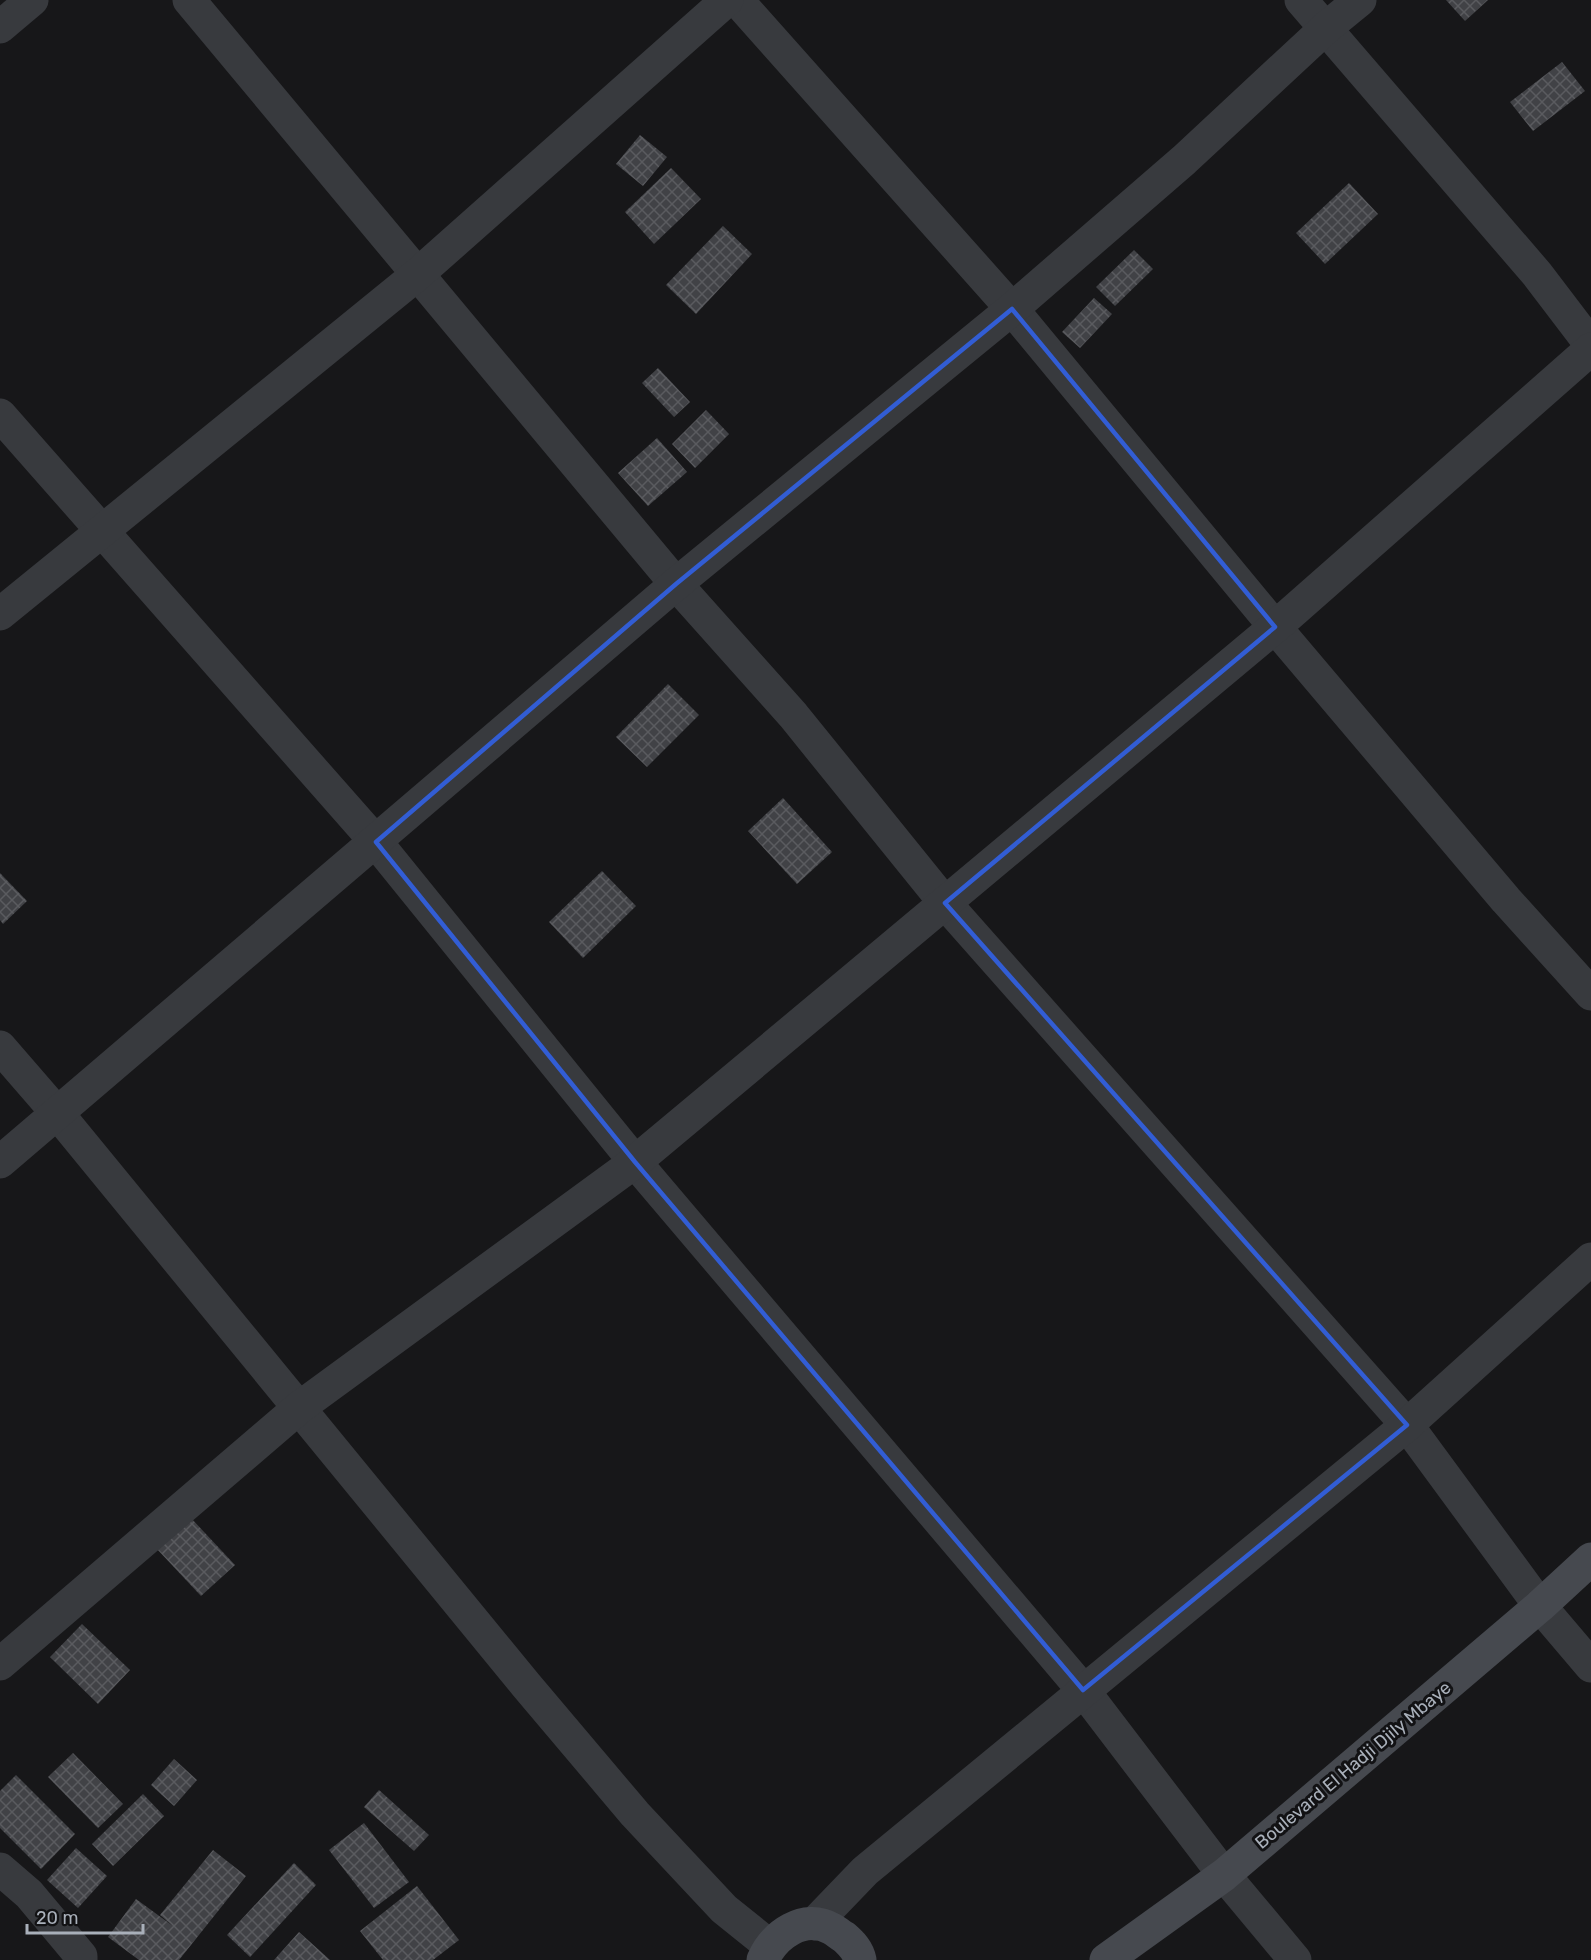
<svg xmlns="http://www.w3.org/2000/svg" width="1591" height="1960" font-family="Rubik,sans-serif">
<defs>
<pattern id="building-cross-hatch" width="8" height="8" patternUnits="userSpaceOnUse" patternTransform="scale(1.5)"><rect width="8" height="8" fill="#414246"/><path d="M0 0l8 8M0 8l8-8" fill="none" stroke="#5a5b5f"/></pattern>
</defs>
<rect width="100%" height="100%" fill="#171719"/>
<!-- building -->
<g fill="url(#building-cross-hatch)">
<polygon points="1446,0 1488,0 1465,21"/>
<polygon points="1562,62 1585,91 1533,131 1510,102"/>
<polygon points="640,135 667,157 643,186 616,164"/>
<polygon points="671,168 701,199 654,244 625,212"/>
<polygon points="1349,183 1378,214 1325,264 1296,233"/>
<polygon points="723,226 752,254 696,314 666,285"/>
<polygon points="1134,250 1153,269 1115,306 1096,287"/>
<polygon points="1094,298 1112,314 1080,348 1062,332"/>
<polygon points="658,368 690,402 674,417 642,383"/>
<polygon points="706,410 729,434 695,468 672,444"/>
<polygon points="657,438 687,472 648,506 618,473"/>
<polygon points="668,684 699,715 647,767 616,737"/>
<polygon points="783,798 832,852 797,884 748,831"/>
<polygon points="602,871 636,906 583,958 549,922"/>
<polygon points="0,873 27,901 3,924 0,920"/>
<polygon points="190,1517 235,1565 201,1596 156,1548"/>
<polygon points="82,1624 130,1670 98,1704 50,1657"/>
<polygon points="73,1753 123,1804 98,1828 48,1777"/>
<polygon points="174,1759 197,1780 174,1806 151,1785"/>
<polygon points="16,1775 75,1834 41,1869 0,1828 0,1791"/>
<polygon points="379,1790 429,1835 414,1851 364,1807"/>
<polygon points="143,1794 164,1816 113,1866 92,1844"/>
<polygon points="364,1823 409,1882 374,1908 329,1850"/>
<polygon points="76,1848 107,1876 78,1908 47,1880"/>
<polygon points="213,1850 246,1876 179,1960 139,1960 108,1937 136,1899 173,1926 160,1915"/>
<polygon points="294,1863 316,1885 250,1957 227,1935"/>
<polygon points="417,1886 459,1940 433,1960 383,1960 360,1931"/>
<polygon points="299,1932 330,1960 274,1960"/>
</g>
<g fill="none" stroke-linecap="round" stroke-linejoin="round">
<!-- street -->
<g stroke="#383a3e" stroke-width="33">
<polyline points="189,0 676,584 793,715 945,903 1407,1425 1540,1606 1591,1666"/>
<polyline points="737,0 1012,309 1275,627 1506,900 1591,994"/>
<polyline points="1301,0 1537,274 1591,345"/>
<polyline points="0,27 32,0"/>
<polyline points="0,415 376,842 635,1162 1083,1690 1224,1875 1295,1960"/>
<polyline points="0,614 418,274 727,0"/>
<polyline points="0,1047 58,1114 526,1685 635,1814 724,1909 770,1946"/>
<polyline points="0,1162 676,584 1012,309 1184,160 1327,27 1360,0"/>
<polyline points="0,1664 300,1407 635,1162 1275,627 1591,349"/>
<polyline points="0,1869 29,1894 81,1956 81,1960"/>
<polyline points="814,1924 865,1871 1407,1425 1591,1259"/>
</g>
<!-- secondary -->
<g stroke="#46494f" stroke-width="33">
<path d="M763,1960C774,1935 804,1913 832,1929C836,1931 840,1935 844,1937C852,1944 858,1950 860,1960"/>
<polyline points="1106,1960 1224,1875 1540,1606 1591,1559"/>
</g>
</g>
<!-- marked area -->
<path fill="none" stroke="#325dd4" stroke-width="4.5" stroke-linejoin="round" d="M1012,309L1275,627L945,903L1407,1425L1083,1690L635,1162L376,842L676,584Z"/>
<g text-anchor="middle" dominant-baseline="central" stroke-width="6" stroke-linejoin="round" paint-order="stroke">
<!-- street labels -->
<g font-size="18" fill="#a9b0ba" stroke="#121214">
<text transform="translate(1353 1765) rotate(-40)">Boulevard El Hadji Djily Mbaye</text>
</g>
</g>
<!-- scale -->
<path d="M27 1924v9h116v-9" fill="none" stroke="#a9b0ba" stroke-width="3"/>
<text x="36" y="1924" font-size="18" fill="#a9b0ba" stroke="#121214" stroke-width="4.5" paint-order="stroke">20 m</text>
</svg>
